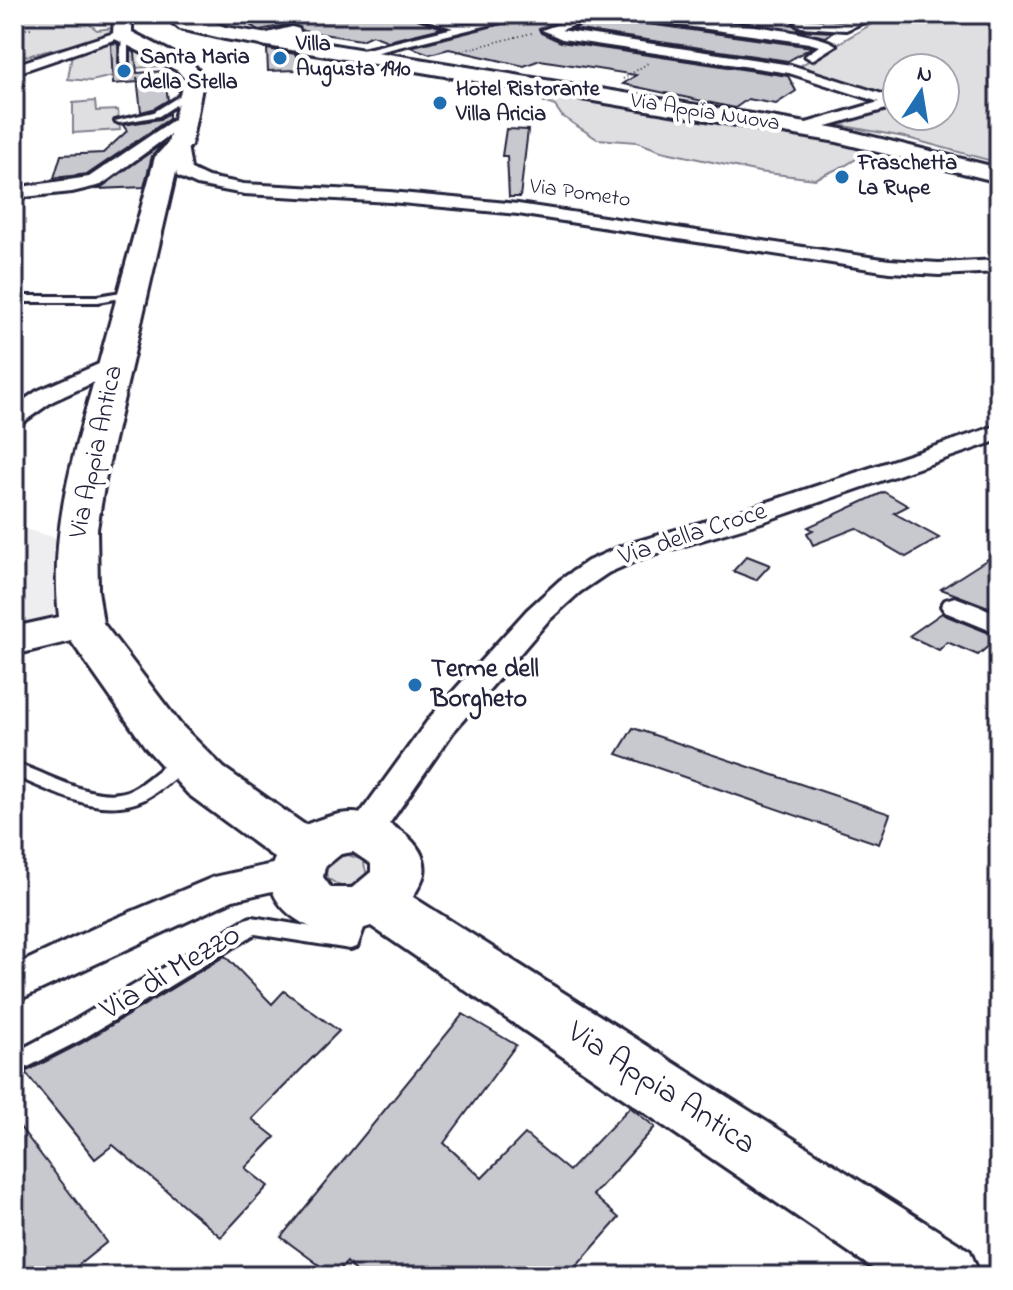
<svg xmlns="http://www.w3.org/2000/svg" width="1013" height="1290" font-family="'Indie Flower',sans-serif">
<rect width="100%" height="100%" fill="#fff"/>
<filter id="ink" filterUnits="userSpaceOnUse"><feTurbulence type="fractalNoise" baseFrequency=".0125" numOctaves="2"/><feDisplacementMap in="SourceGraphic" scale="16" xChannelSelector="R" yChannelSelector="G"/><feConvolveMatrix kernelMatrix="1 2 1 2 8 2 1 2 1" color-interpolation-filters="sRGB"/></filter>
<g filter="url(#ink)">
<!-- built -->
<polygon fill="#eeeef1" points="14,526 60,539 60,607 49,618 14,628"/>
<!-- green -->
<g fill="#dfdfe2" stroke="#80808e" stroke-width="2">
<polygon points="14,14 68,14 81,24 88,23 97,30 113,28 113,35 14,59"/>
<polygon points="889,14 999,14 999,163 904,137 833,124 897,108 897,116 945,116 945,68 897,68 897,98 798,67"/>
<polygon points="118,38 158,61 161,66 136,68 135,62 112,64 113,76 91,81 68,79 72,54"/>
<polygon points="558,94 874,148 846,165 815,179 759,172 661,151 637,142 597,139 562,116 555,106 544,102"/>
<polygon points="95,101 96,111 118,110 120,130 73,133 73,103"/>
<path d="M348,855L363,860L367,875L354,885L342,887L327,878C323,864 335,857 348,855Z"/>
</g>
<!-- building -->
<g fill="#c8c8cf" stroke="#22223b" stroke-width="2">
<polygon points="228,14 405,14 442,28 388,41 372,35 361,40 303,31 293,24 259,30"/>
<polygon points="557,14 578,14 539,29 541,33 561,42 788,76 796,91 776,104 748,99 735,108 623,84 636,75 540,60 524,66 449,49 430,54 410,47 530,17 537,19"/>
<polygon points="609,14 618,14 627,21 812,47 788,61 573,29"/>
<polygon points="729,14 797,18 792,24 799,30 833,32 826,37 724,19"/>
<polygon points="115,43 118,44 119,65 129,65 131,50 135,53 137,73 164,71 168,100 153,109 141,112 137,77 138,82 113,84 111,44"/>
<polygon points="267,49 296,54 297,70 268,71"/>
<polygon points="169,113 169,119 88,174 54,178 61,155 103,153 127,131 123,125 160,119"/>
<polygon points="506,129 528,130 520,197 509,197 507,156 502,156"/>
<polygon points="164,143 152,156 144,187 97,189"/>
<polygon points="884,492 908,506 894,513 939,538 906,557 856,528 813,545 807,533 813,530 808,527"/>
<polygon points="999,552 999,611 941,589 966,573"/>
<polygon points="747,556 770,565 756,580 733,571"/>
<polygon points="942,613 944,615 999,637 978,655 947,642 939,650 909,636"/>
<polygon points="633,728 890,814 879,844 617,754"/>
<polygon points="225,956 272,1004 284,991 339,1031 252,1119 275,1137 245,1168 268,1186 221,1237 113,1145 95,1159 25,1072 82,1043"/>
<polygon points="463,1014 516,1045 444,1143 482,1178 525,1134 569,1171 630,1107 655,1127 593,1195 619,1218 568,1276 359,1276 347,1262 334,1276 281,1237"/>
<polygon points="14,1119 107,1242 65,1276 14,1276"/>
</g>
<g fill="none" stroke-linecap="round" stroke-linejoin="round">
<!-- lane casing -->
<g stroke="#22223b" stroke-width="6">
<g id="lane">
<polygon points="718,14 726,14 707,26 703,26 703,24"/>
<polygon points="125,35 128,37 128,62 124,64 120,62 122,37"/>
<polygon points="189,90 196,92 159,116 119,123 115,121 154,112"/>
<polygon points="133,290 137,291 137,295 98,302 14,302 14,296 98,296"/>
<path d="M184,755L190,757L193,761L190,765C176,777 161,790 145,799C102,820 54,792 14,776V763C47,772 98,806 132,789C150,780 165,760 184,755Z"/>
<polygon points="360,904 367,906 370,912 357,947 350,949 255,934 81,1040 14,1074 14,1053 65,1026 245,919 252,917 343,932 353,906"/>
</g>
</g>
<!-- street casing -->
<g stroke="#22223b" stroke-width="6">
<g id="street">
<polygon points="181,14 215,14 184,21 178,17"/>
<path d="M408,14C429,14 454,25 470,24C488,23 508,10 525,16L354,58V52L453,28Z"/>
<polygon points="587,14 606,14 561,30 791,65 895,98 897,102 890,108 806,132 796,132 796,126 879,102 789,73 562,39 542,30"/>
<path d="M621,14C655,14 814,28 836,45L812,60L805,56L819,46L809,43L627,18Z"/>
<polygon points="865,14 882,14 846,30 801,27 795,23 801,19 845,22"/>
<polygon points="117,32 128,35 14,74 14,65"/>
<polygon points="188,110 196,115 193,118 101,185 72,192 14,198 14,188 89,177"/>
<polygon points="179,140 187,145 191,169 208,177 244,184 390,192 518,204 889,260 939,263 999,260 999,272 939,275 889,272 518,214 390,202 244,194 197,185 177,176 171,145"/>
<polygon points="115,357 123,359 126,364 123,369 53,401 22,423 14,425 14,407 37,391"/>
<polygon points="999,425 999,440 762,522 642,558 608,573 580,592 547,622 453,732 389,824 391,836 385,845 373,849 361,845 354,822 431,716 527,610 560,580 588,561 622,546 744,510"/>
<polygon points="955,597 999,614 999,634 945,612 941,606 945,600"/>
<polygon points="295,859 308,863 313,873 308,883 233,900 14,1002 14,966 107,922 214,877"/>
</g>
</g>
<!-- secondary casing -->
<g stroke="#22223b" stroke-width="6">
<g id="secondary">
<path d="M114,14H132V32L192,63L204,77L191,145L179,159L106,475L97,529L98,590L103,623L180,724L224,768L305,825C319,819 340,812 354,813C382,815 430,841 424,874C422,882 417,890 413,897L970,1251L980,1276H884L371,926C357,931 342,934 328,932C294,926 257,895 275,858L188,794L146,748L71,641L14,655V627L59,617C49,529 74,453 97,370C116,299 136,228 155,157L168,143L184,78L178,71L115,39L113,35ZM353,852L371,864V872L352,888H331L323,877L325,867L341,854Z"/>
<path d="M161,14C181,14 195,20 214,25L216,29L207,35L180,29Z"/>
<polygon points="292,27 299,29 301,33 299,37 262,46 252,40 255,36"/>
</g>
</g>
<!-- primary casing -->
<g stroke="#22223b" stroke-width="6">
<polygon id="primary" points="172,14 194,14 225,27 837,128 999,168 999,182 837,142 225,39 200,33"/>
</g>
<!-- path -->
<g stroke="#22223b" stroke-width="2" stroke-dasharray="1 3" stroke-linecap="butt">
<polyline points="14,31 31,28"/>
<polyline points="14,35 20,35"/>
<polyline points="457,52 532,33"/>
<polyline points="623,79 648,63"/>
</g>
<!-- lane -->
<use href="#lane" fill="#fff" fill-rule="evenodd"/>
<!-- street -->
<use href="#street" fill="#fff" fill-rule="evenodd"/>
<!-- secondary -->
<use href="#secondary" fill="#fff" fill-rule="evenodd"/>
<!-- primary -->
<use href="#primary" fill="#fff" fill-rule="evenodd"/>
</g>
</g>
<!-- markers -->
<g fill="#1f6fb2" stroke="#fff" stroke-width="3">
<circle cx="280" cy="58" r="8"/>
<circle cx="124" cy="71" r="8"/>
<circle cx="440" cy="103" r="8"/>
<circle cx="842" cy="177" r="8"/>
<circle cx="415" cy="685" r="8"/>
</g>
<g text-anchor="middle" dominant-baseline="central" stroke-width="8" stroke-linejoin="round" paint-order="stroke">
<!-- far-poi labels -->
<g font-size="22" font-weight="bold" fill="#22223b" stroke="#fff" text-anchor="start">
<text x="296" y="45">Villa<tspan x="296" dy="25">Augusta 1910</tspan></text>
<text x="140" y="58">Santa Maria<tspan x="140" dy="25">della Stella</tspan></text>
<text x="456" y="90">Hotel Ristorante<tspan x="456" dy="25">Villa Aricia</tspan></text>
<text x="858" y="164">Fraschetta<tspan x="858" dy="25">La Rupe</tspan></text>
</g>
<!-- far-street labels -->
<g font-size="22" fill="#22223b" stroke="#fff">
<text transform="translate(705 113) rotate(9)">Via Appia Nuova</text>
<text transform="translate(580 194) rotate(8)">Via Pometo</text>
</g>
<!-- street labels -->
<g font-size="26" fill="#22223b" stroke="#fff">
<text transform="translate(97 452) rotate(-78)">Via Appia Antica</text>
<text transform="translate(693 535) rotate(-18)">Via della Croce</text>
</g>
<!-- poi labels -->
<g font-size="26" font-weight="bold" fill="#22223b" stroke="#fff" text-anchor="start">
<text x="431" y="670">Terme dell<tspan x="431" dy="30">Borgheto</tspan></text>
</g>
<!-- near-street labels -->
<g font-size="32" fill="#22223b" stroke="#fff">
<text transform="translate(171 973) rotate(-31)">Via di Mezzo</text>
<text transform="translate(661 1089) rotate(33)">Via Appia Antica</text>
</g>
</g>
<!-- margin -->
<rect width="1013" height="1290" fill="none" stroke="#fff" stroke-width="48"/>
<rect x="24" y="24" width="965" height="1242" fill="none" stroke="#22223b" stroke-width="3" filter="url(#ink)"/>
<!-- north arrow -->
<g transform="translate(921 92) rotate(12)"><circle r="38" fill="#ffffff" stroke="#a7a7b1" stroke-width="2"/>
<path d="M0-6L14 30L0 20L-14 30Z" fill="#1f6fb2"/>
<text y="-12" font-size="22" font-weight="bold" text-anchor="middle" fill="#22223b">N</text>
</g>
</svg>
